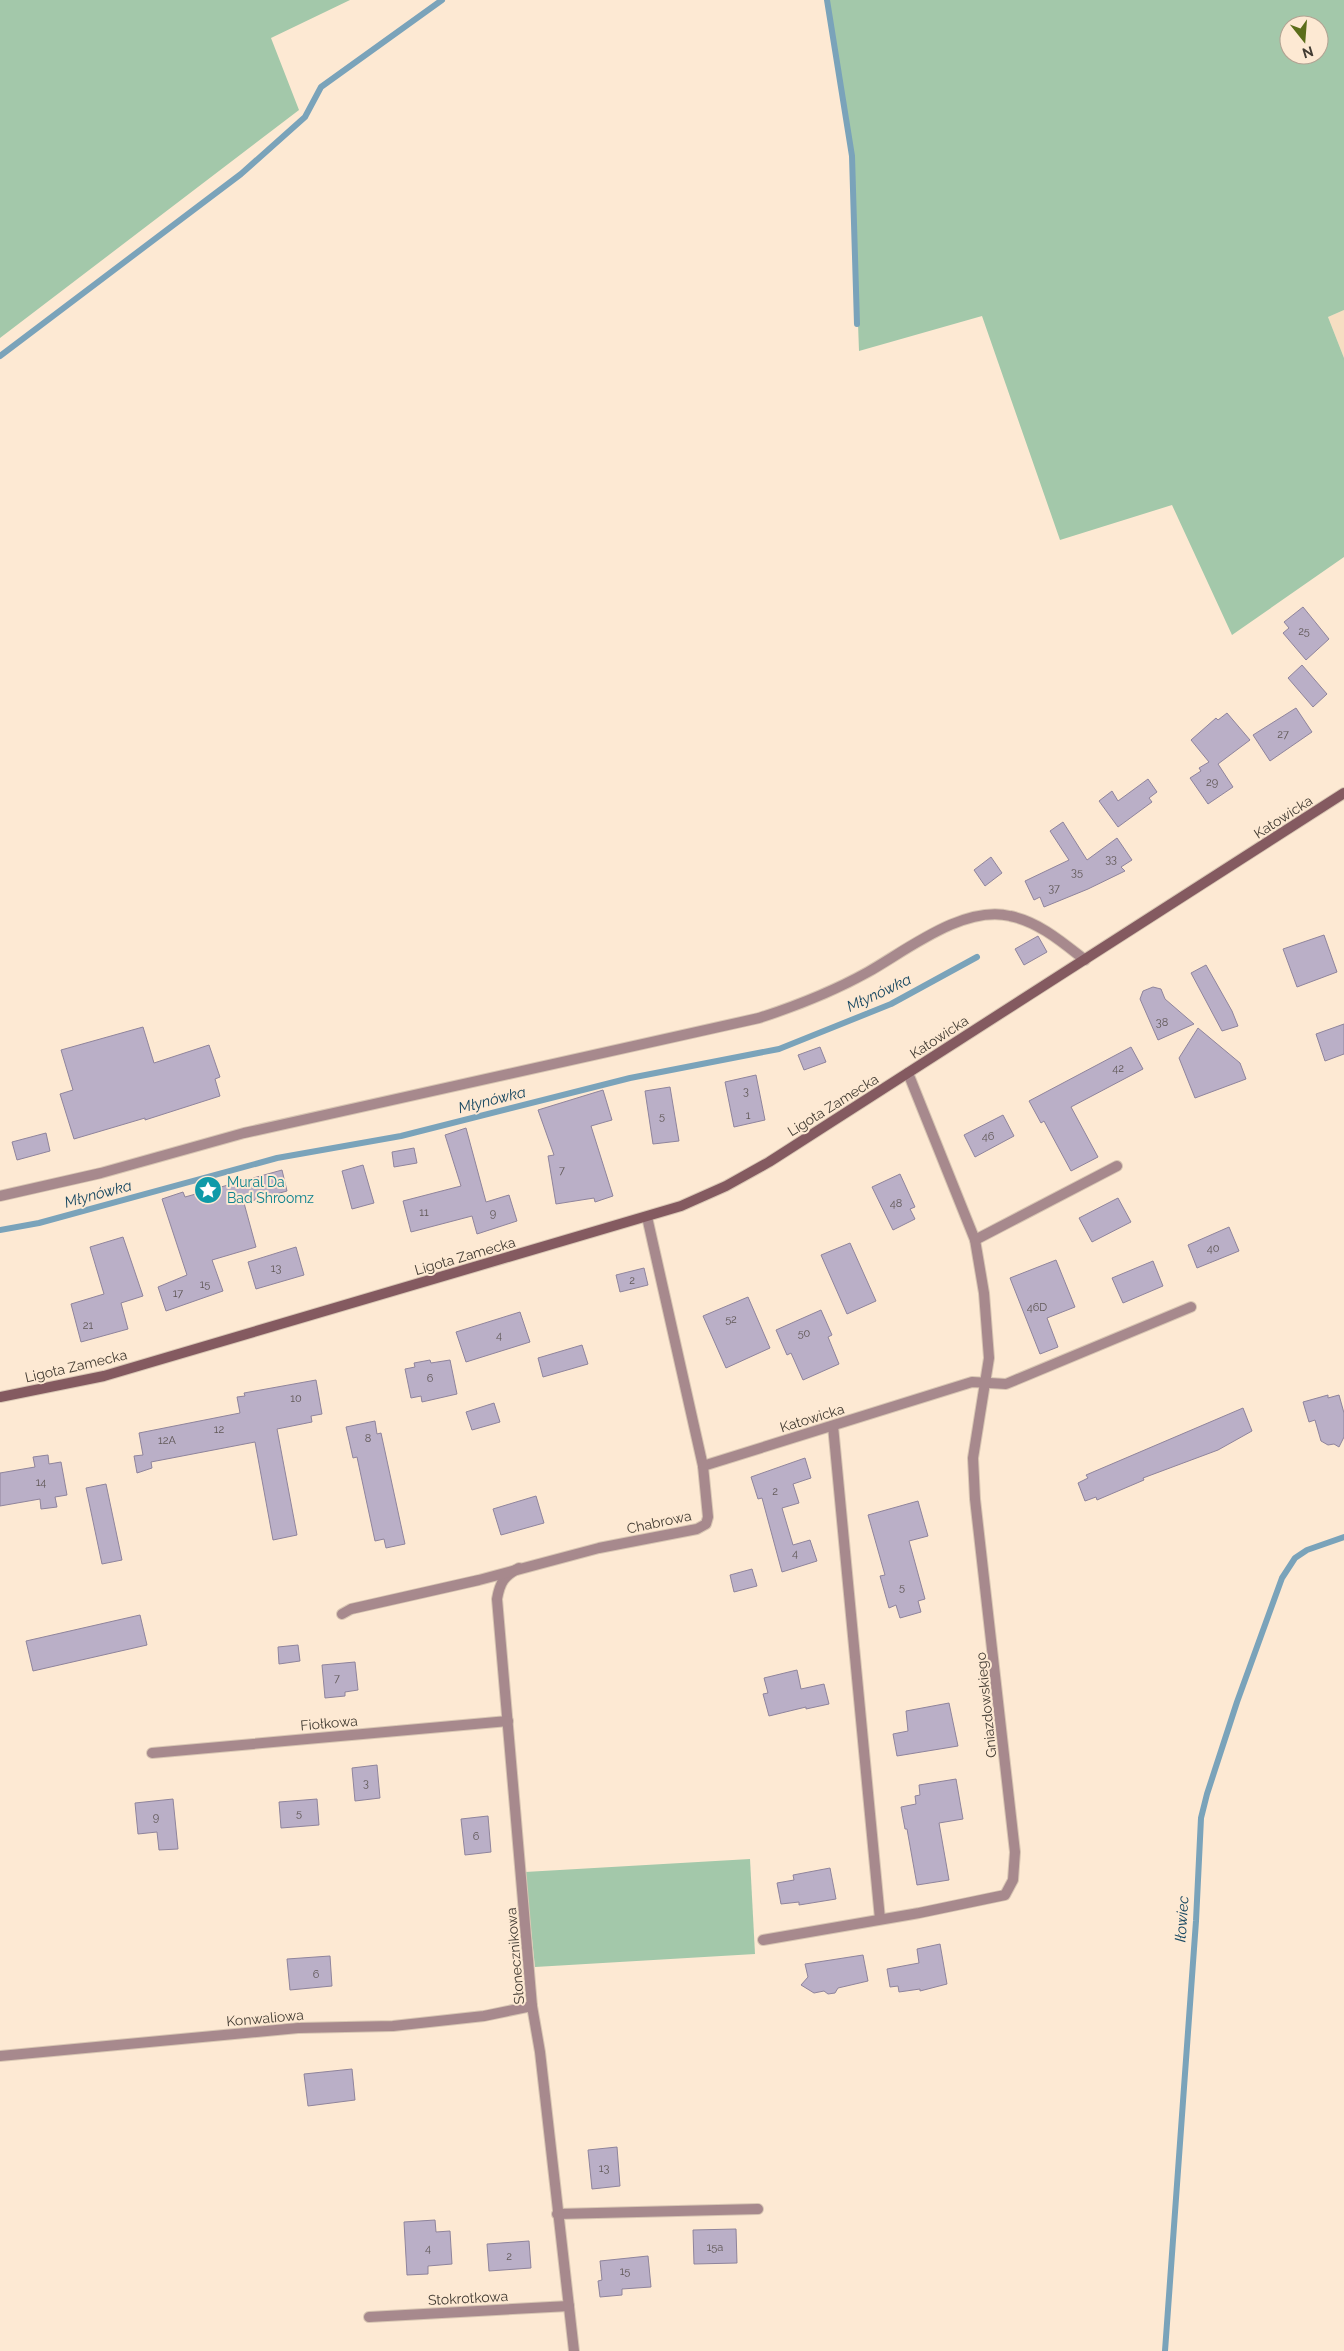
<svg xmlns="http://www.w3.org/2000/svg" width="1344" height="2351" font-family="Raleway,sans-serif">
<rect width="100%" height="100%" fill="#fde9d3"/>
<!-- built -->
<polygon fill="#f6dec2" points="1344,310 1344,358 1328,317"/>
<!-- green -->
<g fill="#a3c8aa" fill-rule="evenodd">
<polygon points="0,0 350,0 271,38 299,110 0,338"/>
<path d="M828,0H1344V310L1328,317L1344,358V557L1232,635L1172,505L1060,540L982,316L859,351L852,156ZM1289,25H1319V55H1289Z"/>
<polygon points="750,1859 755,1954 535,1967 525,1872"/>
</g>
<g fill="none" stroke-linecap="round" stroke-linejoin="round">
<!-- stream -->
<g stroke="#7aa3ba" stroke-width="6">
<polyline points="827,0 852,156 857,324"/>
<polyline points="0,356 241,174 305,117 321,87 442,0"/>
<polyline points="0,1230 39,1223 277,1158 401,1136 630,1078 779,1049 891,1004 977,957"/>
<polyline points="1165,2351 1196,1921 1201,1818 1207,1794 1237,1702 1282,1578 1295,1558 1307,1550 1344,1537"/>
</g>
</g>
<!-- building -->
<g fill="#baafc7" stroke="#8f849c">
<polygon points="1303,607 1329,639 1306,660 1283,633 1289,628 1284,622"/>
<polygon points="1302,665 1327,694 1313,707 1288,678"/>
<polygon points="1296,708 1312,732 1270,761 1253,735"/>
<polygon points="1227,713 1250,740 1218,764 1233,787 1208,804 1190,778 1201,771 1199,768 1209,762 1191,740 1216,718 1218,720"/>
<polygon points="1148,779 1157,792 1149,798 1152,802 1118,827 1099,801 1112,791 1118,801"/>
<polygon points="1063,822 1087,860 1117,838 1132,860 1121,867 1125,871 1088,889 1044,907 1040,897 1034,900 1025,881 1069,860 1050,831"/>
<polygon points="991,857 1002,873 985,886 974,870"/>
<polygon points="1324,935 1337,972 1297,987 1283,949"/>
<polygon points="1038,936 1047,952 1024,965 1015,949"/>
<polygon points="1206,965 1232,1011 1238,1026 1222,1031 1191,973"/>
<polygon points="1153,987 1161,989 1165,999 1194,1024 1158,1040 1140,999 1143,991"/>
<polygon points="1344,1024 1344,1054 1325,1061 1316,1034"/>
<polygon points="143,1027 154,1063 209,1045 220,1077 215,1079 220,1096 145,1120 145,1118 74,1139 60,1094 73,1090 61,1050"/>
<polygon points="1198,1028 1240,1063 1246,1079 1195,1098 1179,1058"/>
<polygon points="820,1047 826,1062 804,1070 798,1055"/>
<polygon points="1131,1047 1143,1069 1071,1107 1098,1157 1071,1171 1044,1121 1041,1123 1029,1101"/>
<polygon points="756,1075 765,1120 734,1127 725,1082"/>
<polygon points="670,1087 679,1141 653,1144 645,1091"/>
<polygon points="603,1090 612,1120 591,1126 613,1196 595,1202 594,1198 556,1204 548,1156 554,1155 538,1110"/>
<polygon points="1003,1115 1014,1136 975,1157 964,1135"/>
<polygon points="466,1128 486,1202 509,1195 517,1221 477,1234 472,1216 411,1232 403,1201 461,1186 445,1135"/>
<polygon points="46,1133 50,1151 17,1160 12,1142"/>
<polygon points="414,1148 417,1163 394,1167 392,1152"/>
<polygon points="363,1165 374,1203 352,1209 342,1171"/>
<polygon points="282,1170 287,1191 244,1203 256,1247 212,1260 223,1291 166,1311 158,1287 187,1275 162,1199 183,1192 185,1197"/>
<polygon points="900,1174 915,1207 910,1209 915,1219 893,1230 872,1187"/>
<polygon points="1118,1198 1131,1222 1092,1242 1079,1218"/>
<polygon points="1229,1227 1239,1251 1197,1268 1188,1245"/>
<polygon points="123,1237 143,1296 121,1303 128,1329 81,1342 71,1304 104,1294 90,1247"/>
<polygon points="850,1243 876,1301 847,1314 821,1255"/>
<polygon points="296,1247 304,1275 256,1289 248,1262"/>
<polygon points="1056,1260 1075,1307 1047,1318 1058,1347 1040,1354 1010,1278"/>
<polygon points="1153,1261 1163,1286 1123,1303 1112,1278"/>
<polygon points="644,1268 648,1285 620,1292 616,1275"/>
<polygon points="748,1297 770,1348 726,1368 703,1316"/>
<polygon points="821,1310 832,1335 828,1337 839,1364 803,1380 791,1353 787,1355 776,1330"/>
<polygon points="520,1312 530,1342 466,1362 456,1332"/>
<polygon points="582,1345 588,1364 543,1377 538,1358"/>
<polygon points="430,1360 431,1363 450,1360 457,1394 422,1402 421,1396 411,1398 405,1369 415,1367 414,1363"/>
<polygon points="316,1380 322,1414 311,1416 312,1422 277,1429 297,1535 273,1540 255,1442 151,1462 152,1468 137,1473 134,1456 143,1455 139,1433 240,1413 237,1397 245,1396 244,1393"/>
<polygon points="1328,1395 1328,1398 1339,1395 1344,1413 1344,1437 1339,1447 1334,1444 1328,1445 1321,1441 1315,1420 1309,1422 1303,1402"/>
<polygon points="494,1403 500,1422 472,1430 466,1412"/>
<polygon points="1243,1408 1252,1431 1218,1450 1143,1478 1144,1480 1097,1500 1096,1497 1085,1501 1078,1483 1088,1478 1086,1475"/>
<polygon points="375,1421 377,1434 381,1433 405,1544 386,1548 384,1539 375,1541 357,1457 353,1458 346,1427"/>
<polygon points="48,1455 49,1464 61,1462 67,1495 55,1497 57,1507 41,1509 40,1499 0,1506 0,1473 35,1467 33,1457"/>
<polygon points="805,1458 811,1478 793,1484 799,1503 782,1508 793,1545 810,1540 817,1561 782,1572 762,1498 758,1499 751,1477"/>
<polygon points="106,1484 122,1560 102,1564 86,1488"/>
<polygon points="536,1496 544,1523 501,1535 493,1509"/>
<polygon points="918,1501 928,1536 909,1541 925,1599 918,1601 921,1612 900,1618 896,1605 889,1608 880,1576 885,1575 868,1515"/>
<polygon points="752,1569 757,1586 734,1592 730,1575"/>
<polygon points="140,1615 147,1645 33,1671 26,1641"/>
<polygon points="298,1645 300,1661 279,1664 278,1647"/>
<polygon points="355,1662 358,1690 345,1692 345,1696 325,1698 322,1665"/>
<polygon points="797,1670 801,1689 824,1684 829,1704 806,1709 806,1707 769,1716 763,1694 768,1693 764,1678"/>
<polygon points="949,1703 958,1746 897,1756 893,1734 908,1731 906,1711"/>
<polygon points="377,1765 380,1798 355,1801 352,1768"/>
<polygon points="956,1779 963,1819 939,1823 949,1880 917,1885 907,1829 905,1829 901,1807 916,1804 915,1796 920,1795 919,1785"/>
<polygon points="173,1799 178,1849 159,1850 157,1832 138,1834 135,1803"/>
<polygon points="317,1799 319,1825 281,1828 279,1802"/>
<polygon points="488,1816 491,1852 465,1855 461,1819"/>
<polygon points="830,1868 836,1899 799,1905 799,1902 781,1904 777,1883 794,1880 793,1875"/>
<polygon points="940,1944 947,1984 920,1991 920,1989 899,1992 898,1986 890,1987 887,1969 919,1963 917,1949"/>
<polygon points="863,1955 868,1981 838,1988 835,1993 828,1994 824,1991 814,1993 801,1985 808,1977 805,1964"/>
<polygon points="330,1956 332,1986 290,1990 287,1959"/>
<polygon points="352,2069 355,2100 308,2106 304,2074"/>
<polygon points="617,2147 620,2186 592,2189 588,2150"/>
<polygon points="435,2220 436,2232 450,2231 452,2264 428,2266 428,2274 407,2275 404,2222"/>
<polygon points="736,2229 737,2263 694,2264 693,2230"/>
<polygon points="529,2241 531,2268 489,2271 487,2244"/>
<polygon points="648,2256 651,2287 622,2289 622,2295 600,2297 598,2281 602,2280 600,2261"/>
</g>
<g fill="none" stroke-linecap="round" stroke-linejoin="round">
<!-- lane casing -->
<g stroke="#d8c6b3" stroke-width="12">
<polyline id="lane" points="557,2214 758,2209"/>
</g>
<!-- street casing -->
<g stroke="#d8c6b3" stroke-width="12">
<g id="street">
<path d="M0,1196L101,1173L244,1133L759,1018C796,1006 834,991 868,972C907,950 963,905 1010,916C1039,922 1062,942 1085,960"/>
<polyline points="975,1240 1117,1166"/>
<polyline points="833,1426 880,1919"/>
<polyline points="703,1466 972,1382 1006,1384 1191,1307"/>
<path d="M519,1568C504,1576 500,1582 497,1599L532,2006L540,2052L574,2351"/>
<polyline points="342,1614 351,1609 479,1580 599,1548 697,1529 706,1524 708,1517 703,1466 647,1217"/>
<polyline points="152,1753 508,1721"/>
<polyline points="763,1940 919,1913 1005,1895 1013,1880 1015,1852 975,1499 973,1458 989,1358 984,1293 975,1240 908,1073"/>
<polyline points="0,2056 298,2028 393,2026 484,2016 532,2006"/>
<polyline points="369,2317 569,2306"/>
</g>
</g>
<!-- secondary casing -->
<g stroke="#d8c6b3" stroke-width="12">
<polyline id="secondary" points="0,1397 104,1376 681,1206 726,1186 769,1162 1344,793"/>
</g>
<!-- lane -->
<use href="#lane" stroke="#a7898d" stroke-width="10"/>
<!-- street -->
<use href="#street" stroke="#a7898d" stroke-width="10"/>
<!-- secondary -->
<use href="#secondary" stroke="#845a60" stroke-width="10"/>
</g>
<!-- icons -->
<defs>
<g id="sight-disc" transform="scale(1.4375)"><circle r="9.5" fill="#0f9aa8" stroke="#fde9d3"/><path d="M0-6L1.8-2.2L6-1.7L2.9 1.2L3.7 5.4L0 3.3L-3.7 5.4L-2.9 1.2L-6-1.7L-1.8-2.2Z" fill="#fff"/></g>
</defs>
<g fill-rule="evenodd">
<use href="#sight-disc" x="208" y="1190"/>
</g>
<g text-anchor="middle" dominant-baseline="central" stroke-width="4" stroke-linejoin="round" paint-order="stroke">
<!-- number labels -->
<g font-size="11" fill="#605857">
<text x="1304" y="631">25</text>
<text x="1283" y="734">27</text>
<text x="1212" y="782">29</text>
<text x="1111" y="859">33</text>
<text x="1077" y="872">35</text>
<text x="1054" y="888">37</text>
<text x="1162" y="1022">38</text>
<text x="1118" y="1068">42</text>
<text x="746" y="1091">3</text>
<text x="748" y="1115">1</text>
<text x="662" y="1116">5</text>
<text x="988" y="1136">46</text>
<text x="562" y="1170">7</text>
<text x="896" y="1203">48</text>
<text x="424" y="1212">11</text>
<text x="493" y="1213">9</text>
<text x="1213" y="1248">40</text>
<text x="276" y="1268">13</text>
<text x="632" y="1280">2</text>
<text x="205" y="1284">15</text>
<text x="178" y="1293">17</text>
<text x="1037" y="1307">46D</text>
<text x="731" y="1319">52</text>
<text x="88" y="1325">21</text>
<text x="804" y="1333">50</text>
<text x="499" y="1335">4</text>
<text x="430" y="1378">6</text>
<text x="296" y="1398">10</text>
<text x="219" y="1429">12</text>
<text x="368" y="1438">8</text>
<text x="167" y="1440">12A</text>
<text x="41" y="1482">14</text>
<text x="775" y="1491">2</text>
<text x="795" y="1553">4</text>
<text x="902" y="1587">5</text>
<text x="337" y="1678">7</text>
<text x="366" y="1783">3</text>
<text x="299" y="1813">5</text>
<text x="156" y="1817">9</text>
<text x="476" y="1836">6</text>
<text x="316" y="1974">6</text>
<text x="604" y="2168">13</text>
<text x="715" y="2247">15a</text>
<text x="428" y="2248">4</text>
<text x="509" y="2256">2</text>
<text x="625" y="2271">15</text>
</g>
<!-- street labels -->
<g font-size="14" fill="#423b32" stroke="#fde9d3">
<text transform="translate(1283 817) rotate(-33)">Katowicka</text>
<text transform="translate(939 1037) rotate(-33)">Katowicka</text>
<text transform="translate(833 1105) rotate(-32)">Ligota Zamecka</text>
<text transform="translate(465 1256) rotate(-16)">Ligota Zamecka</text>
<text transform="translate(76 1366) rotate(-13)">Ligota Zamecka</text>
<text transform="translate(812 1418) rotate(-17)">Katowicka</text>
<text transform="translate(659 1522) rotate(-12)">Chabrowa</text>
<text transform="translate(986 1705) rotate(-96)">Gniazdowskiego</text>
<text transform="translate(329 1723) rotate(-5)">Fiołkowa</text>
<text transform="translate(515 1956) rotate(-95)">Słonecznikowa</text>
<text transform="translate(265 2018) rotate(-5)">Konwaliowa</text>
<text transform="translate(468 2298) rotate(-3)">Stokrotkowa</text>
</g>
<!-- culture labels -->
<g font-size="14" fill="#0d838f" stroke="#fde9d3" text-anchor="start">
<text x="227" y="1182">Mural Da<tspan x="227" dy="16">Bad Shroomz</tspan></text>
</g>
<!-- water labels -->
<g font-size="15" font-style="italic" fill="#184862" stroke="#fde9d3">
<text transform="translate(879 993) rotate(-25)">Młynówka</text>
<text transform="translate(492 1100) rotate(-14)">Młynówka</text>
<text transform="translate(98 1194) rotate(-15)">Młynówka</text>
<text transform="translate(1182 1919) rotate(-86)">Iłowiec</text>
</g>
</g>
<!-- north arrow -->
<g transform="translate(1304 40) rotate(163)"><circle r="24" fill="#fde9d3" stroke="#b2a393"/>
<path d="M0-4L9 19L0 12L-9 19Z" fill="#5b6d1a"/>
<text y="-8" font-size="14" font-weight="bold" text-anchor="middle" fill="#423b32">N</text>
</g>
</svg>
